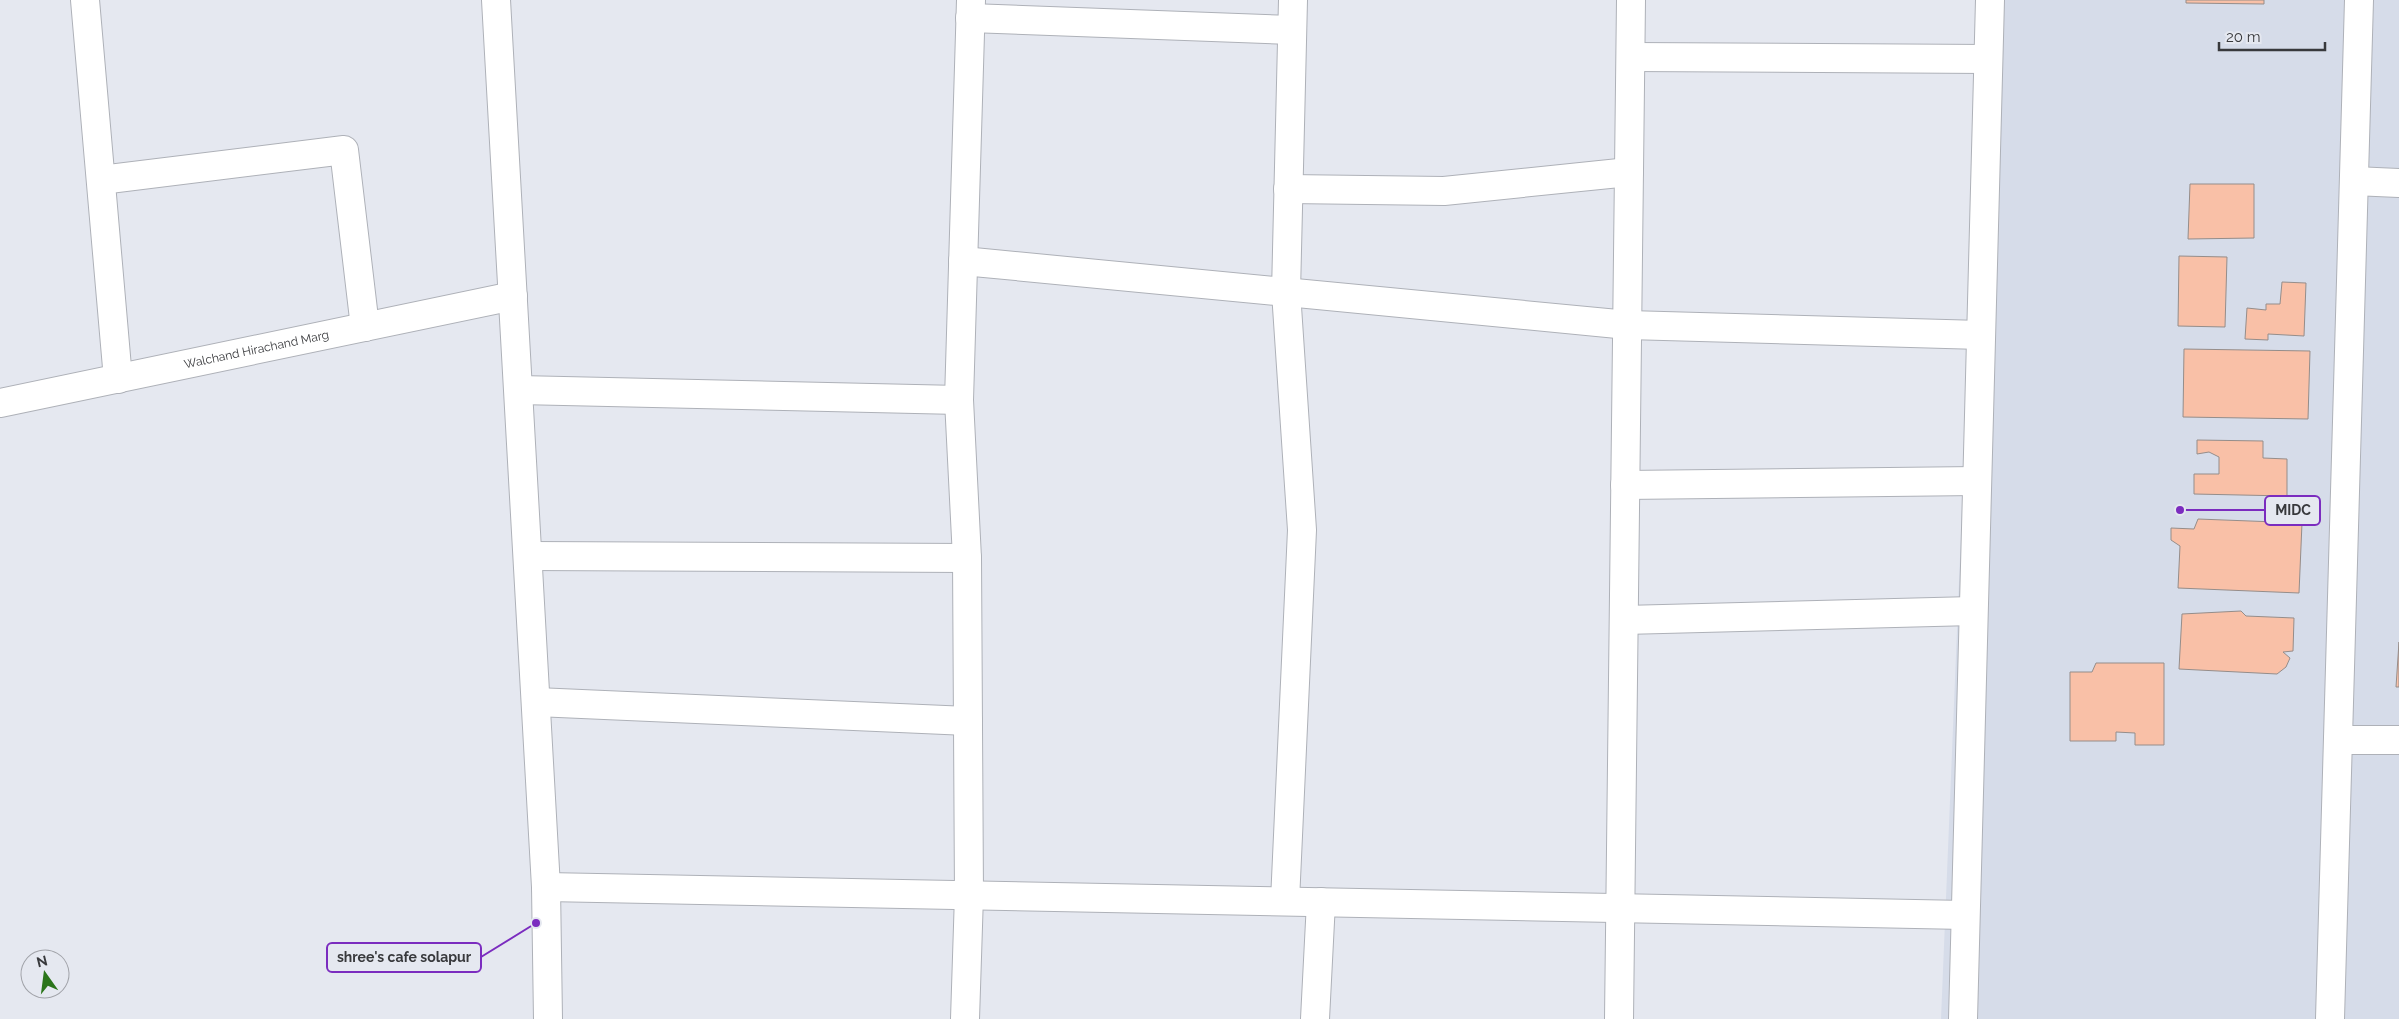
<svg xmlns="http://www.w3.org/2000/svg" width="2399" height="1019" font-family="Raleway,sans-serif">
<rect width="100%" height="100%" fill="#e5e8f0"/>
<!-- built -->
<polygon fill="#d6dce9" points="1983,0 2399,0 2399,1019 1941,1019"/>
<!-- building -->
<g fill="#f9c0a7" stroke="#958d8a">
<polygon points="2186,0 2264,0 2264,4 2186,3"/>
<polygon points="2190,184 2254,184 2254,238 2188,239"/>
<polygon points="2179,256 2227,257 2225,327 2178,326"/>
<polygon points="2282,282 2306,283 2304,336 2268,334 2268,340 2245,339 2247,308 2266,310 2266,304 2280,304"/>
<polygon points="2184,349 2310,351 2308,419 2183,417"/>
<polygon points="2197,440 2263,441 2263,458 2287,459 2287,496 2194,494 2194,474 2219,474 2219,457 2209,452 2197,454"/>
<polygon points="2198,519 2302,523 2299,593 2178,588 2180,546 2171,540 2171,528 2194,529"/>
<polygon points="2241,611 2246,616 2294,618 2293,651 2283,652 2290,658 2286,667 2277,674 2179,669 2182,614"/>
<polygon points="2399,642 2399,687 2396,687"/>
<polygon points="2096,663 2164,663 2164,745 2135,745 2135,733 2116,732 2116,741 2070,741 2070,672 2092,672"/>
</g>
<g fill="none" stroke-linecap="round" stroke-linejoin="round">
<!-- minor casing -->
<g stroke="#aeb1b8" stroke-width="30">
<g id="minor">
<polyline points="85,0 118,379"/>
<polyline points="496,0 546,887 548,1019"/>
<polyline points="970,18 1292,30"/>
<polyline points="1631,57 1988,59"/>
<polyline points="101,180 344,150 365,327"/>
<polyline points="2354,181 2399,183"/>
<polyline points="1288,189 1444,191 1629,172"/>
<polyline points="963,261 1628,325 1981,335"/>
<polyline points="519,390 959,400"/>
<path id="s1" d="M0,403L513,296"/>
<polyline points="1625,485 1977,481"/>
<polyline points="528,556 967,558"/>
<polyline points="1624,620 1973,611"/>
<polyline points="536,702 968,721"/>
<polyline points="2338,740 2399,740"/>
<polyline points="546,887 1965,915"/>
<polyline points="1285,901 1302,530 1286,292 1293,0"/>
<polyline points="965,1019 969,895 967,558 959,400 971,0"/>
<polyline points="1315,1019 1321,902"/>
<polyline points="1619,1019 1631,0"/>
<polyline points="1963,1019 1990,0"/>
<polyline points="2330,1019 2359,0"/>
</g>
</g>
<!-- minor -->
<use href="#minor" stroke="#fff" stroke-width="28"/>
</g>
<g text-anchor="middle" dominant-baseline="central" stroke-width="4" stroke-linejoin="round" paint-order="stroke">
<!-- street labels -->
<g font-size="12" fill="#38393c" stroke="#e5e8f0">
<text stroke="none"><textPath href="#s1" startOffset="262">Walchand Hirachand Marg</textPath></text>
</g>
</g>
<!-- callouts -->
<path fill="none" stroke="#7b2cbf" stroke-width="2" d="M2180 510L2265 510M536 923L481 957"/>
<g fill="#7b2cbf" stroke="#e5e8f0" stroke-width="2">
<circle cx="2180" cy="510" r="5"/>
<circle cx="536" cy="923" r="5"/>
</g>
<g fill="#e5e8f0" stroke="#7b2cbf" stroke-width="2">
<rect x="2265" y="496" width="55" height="29" rx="5"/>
<rect x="327" y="943" width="154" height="29" rx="5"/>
</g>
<g font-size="14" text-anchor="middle" font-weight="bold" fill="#38393c">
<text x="2293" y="515">MIDC</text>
<text x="404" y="962">shree's cafe solapur</text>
</g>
<!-- north arrow -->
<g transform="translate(45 974) rotate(346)"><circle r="24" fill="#e5e8f0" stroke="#a0a2a8"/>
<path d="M0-4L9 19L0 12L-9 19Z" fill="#2b751a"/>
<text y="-8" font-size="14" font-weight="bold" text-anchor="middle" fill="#38393c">N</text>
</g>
<!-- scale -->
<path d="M2219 42v8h106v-8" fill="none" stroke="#38393c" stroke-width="2.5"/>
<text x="2226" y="42" font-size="15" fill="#38393c" stroke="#e5e8f0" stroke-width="4" paint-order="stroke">20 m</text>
</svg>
